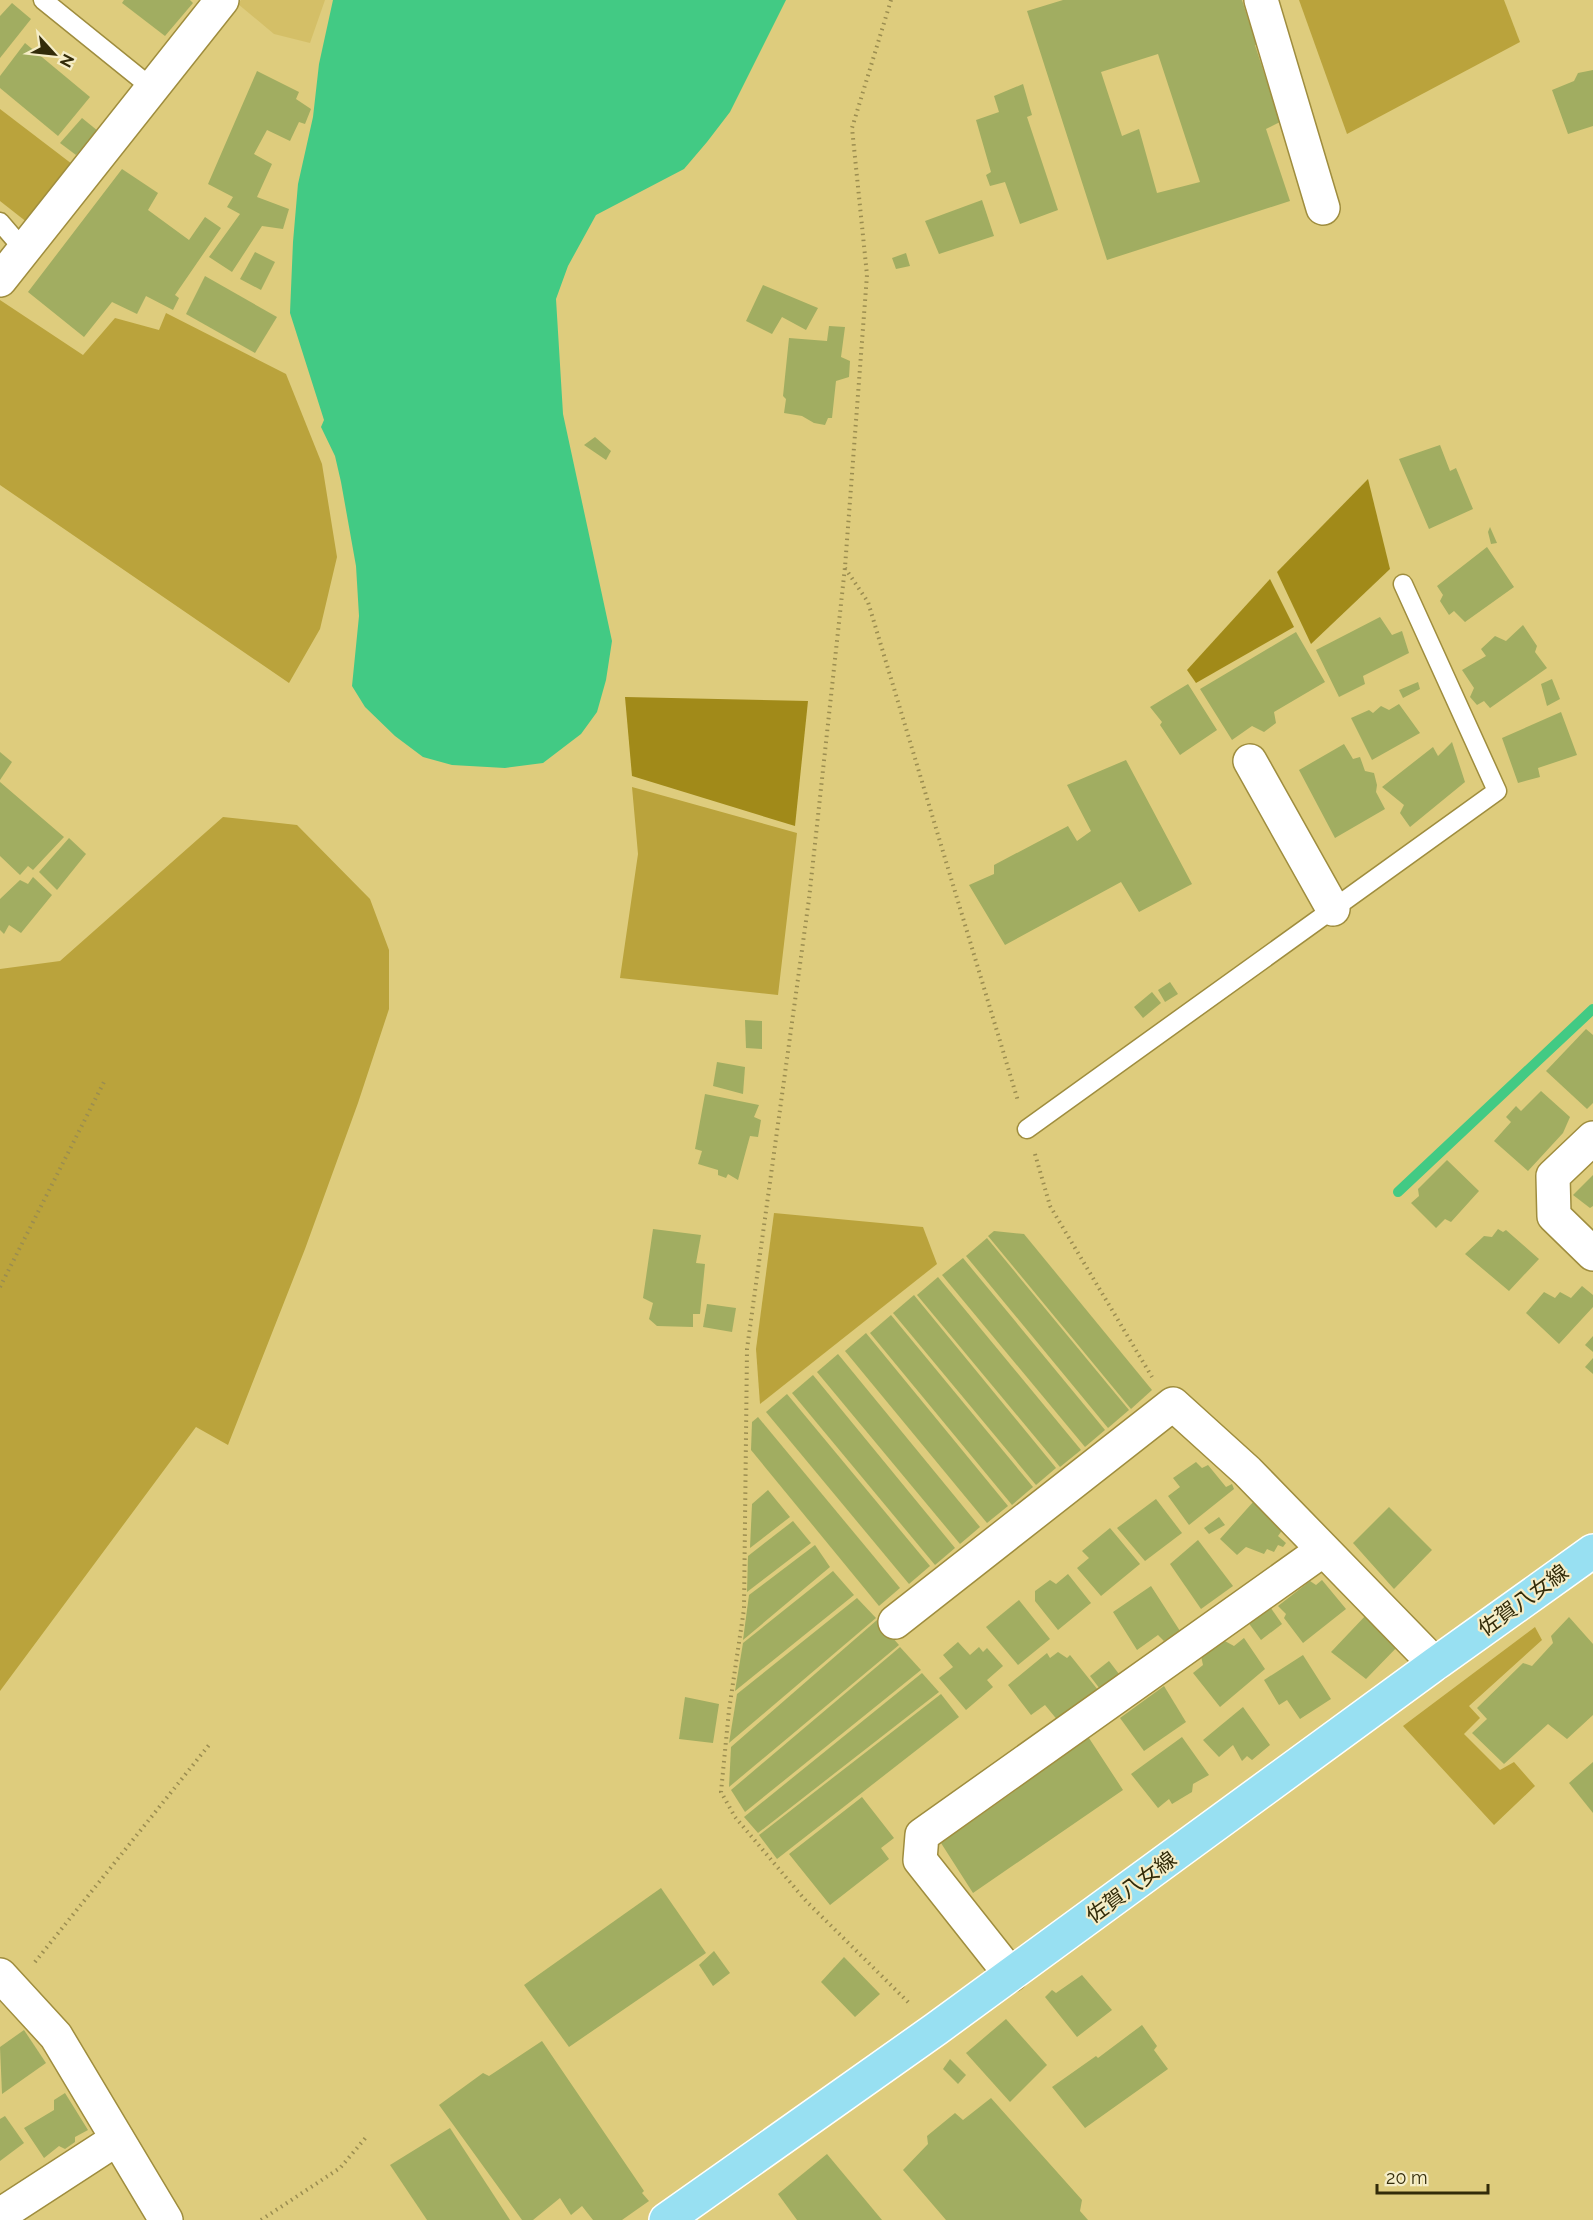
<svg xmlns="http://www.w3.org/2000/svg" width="1593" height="2220" font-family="Raleway,'Noto Sans JP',sans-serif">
<rect width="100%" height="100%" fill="#decc7d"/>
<!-- built -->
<polygon fill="#d4bf67" points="241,0 325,0 310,43 274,34 238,4"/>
<!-- green -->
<g fill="#baa33c">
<polygon points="1299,0 1504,0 1520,42 1347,134"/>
<polygon points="0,109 72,164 28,223 0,201"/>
<polygon points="0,300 83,355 115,318 159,330 166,313 286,374 322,464 337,557 320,629 289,683 0,485"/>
<polygon points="632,787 797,833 778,995 620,978 638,854"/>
<polygon points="223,817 297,825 370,899 389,950 389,1009 358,1103 305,1249 228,1445 196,1427 0,1691 0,969 60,961"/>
<polygon points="774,1213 923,1227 937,1264 760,1404 756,1349"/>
<polygon points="1535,1627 1542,1640 1469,1706 1480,1718 1464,1734 1500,1770 1514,1762 1535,1786 1494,1825 1403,1726"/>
</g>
<!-- forest -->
<g fill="#a18a19">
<polygon points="1368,479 1390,569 1311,644 1277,572"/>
<polygon points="1270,579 1294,627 1196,683 1187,670"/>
<polygon points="625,697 808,701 795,826 632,776"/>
</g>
<!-- water -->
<polygon fill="#42ca84" points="333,0 786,0 730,112 707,142 684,169 596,215 568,266 556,299 563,414 612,641 606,680 597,712 581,734 543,763 505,768 452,765 423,757 395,736 365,707 352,686 359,616 356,566 341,482 335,456 321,427 324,420 290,313 293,242 298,184 313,117 319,64"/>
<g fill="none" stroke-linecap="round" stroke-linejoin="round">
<!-- stream -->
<polyline stroke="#42ca84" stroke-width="10" points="1398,1192 1593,1009"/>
</g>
<!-- building -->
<g fill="#a1ad61" fill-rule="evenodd">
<polygon points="124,0 190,0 193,3 165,36 122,3"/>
<path d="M1063,0H1242L1249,22L1258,25L1262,42L1255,45L1280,122L1266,129L1290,201L1107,260L1027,11ZM1158,54L1200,182L1157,193L1139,129L1122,136L1101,72Z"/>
<polygon points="12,3 31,19 0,58 0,16"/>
<polygon points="25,43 90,97 58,136 0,88 0,76"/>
<polygon points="1593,70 1593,126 1568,134 1552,90 1574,81 1578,73"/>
<polygon points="257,71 299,92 296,99 311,109 305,124 299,122 290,141 267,130 254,154 272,164 257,197 289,209 283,229 262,226 232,272 209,257 240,214 227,207 233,197 208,184"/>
<polygon points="1023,84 1032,115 1027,117 1058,210 1020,224 1005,182 990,186 986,175 991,172 976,120 999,112 994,96"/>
<polygon points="82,118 98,131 76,155 60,143"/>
<polygon points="122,169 158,193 148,210 189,240 205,217 221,228 175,295 179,298 173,310 146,296 137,314 112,302 84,337 28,292"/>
<polygon points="982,200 994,236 939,254 925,221"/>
<polygon points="255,252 275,262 261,290 240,279"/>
<polygon points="906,253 910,266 896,269 892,258"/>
<polygon points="205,276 277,317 255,353 186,314"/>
<polygon points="763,285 818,308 806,330 782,317 772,334 746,321"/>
<polygon points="829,326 845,327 841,357 850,361 849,377 836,381 832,418 828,418 825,425 814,423 802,416 784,413 786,399 783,396 789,338 827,341"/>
<polygon points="595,437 611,451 606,460 584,445"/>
<polygon points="1440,445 1450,471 1456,468 1473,509 1429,529 1399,459"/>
<polygon points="1490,527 1497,543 1491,544 1488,532"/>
<polygon points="1487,547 1514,587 1465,622 1454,611 1449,615 1440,601 1443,595 1437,586"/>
<polygon points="1380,617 1392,635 1402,631 1409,653 1363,676 1365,684 1339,697 1316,650"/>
<polygon points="1523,625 1537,646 1535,652 1547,668 1490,708 1484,701 1477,705 1470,697 1474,688 1462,670 1486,656 1481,649 1495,636 1506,641"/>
<polygon points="1296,632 1325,682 1274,712 1276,723 1264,732 1252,726 1232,740 1200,689"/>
<polygon points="1552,679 1560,699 1547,706 1541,684"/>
<polygon points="1418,682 1420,689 1403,698 1399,690"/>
<polygon points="1188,684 1217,730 1180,755 1160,725 1162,722 1150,707"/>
<polygon points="1399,704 1420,733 1372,760 1351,718 1369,710 1373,713 1381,706 1389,710"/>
<polygon points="1561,712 1577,755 1538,768 1540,777 1518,783 1502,738"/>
<polygon points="1452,742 1465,782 1410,827 1400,813 1404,805 1382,787 1433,747 1438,756"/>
<polygon points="1344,744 1353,759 1360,757 1365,771 1374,773 1377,785 1376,792 1385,809 1335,838 1299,770"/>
<polygon points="0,752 12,762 0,780"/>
<polygon points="1126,760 1192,884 1139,912 1121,882 1005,945 969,885 994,874 994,865 1068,826 1077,841 1091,831 1067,785"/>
<polygon points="0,782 64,837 33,870 28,866 20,875 0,856"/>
<polygon points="69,838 86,854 57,890 39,872"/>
<polygon points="33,877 52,895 21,933 9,925 4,934 0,930 0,899 20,880 28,884"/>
<polygon points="1170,982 1178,994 1165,1002 1158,990"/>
<polygon points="1152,992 1161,1003 1143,1018 1134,1007"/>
<polygon points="745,1020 762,1021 762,1049 746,1048"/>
<polygon points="1586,1029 1593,1035 1593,1103 1587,1109 1546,1071"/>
<polygon points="717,1062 745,1067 743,1094 713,1086"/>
<polygon points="1541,1091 1570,1117 1563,1133 1528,1171 1494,1141 1511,1122 1506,1117 1516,1106 1521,1111"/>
<polygon points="705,1094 759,1105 754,1117 761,1120 758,1137 750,1136 738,1180 728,1174 726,1178 718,1175 718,1170 698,1164 702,1151 695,1149"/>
<polygon points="1447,1160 1479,1191 1451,1222 1445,1219 1436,1228 1411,1203 1419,1196 1418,1189"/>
<polygon points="1593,1175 1593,1206 1590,1208 1573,1195"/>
<polygon points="653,1229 701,1235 696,1263 705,1264 700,1314 693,1314 693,1327 657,1326 649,1319 653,1303 643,1298"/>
<polygon points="1498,1229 1503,1232 1506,1230 1539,1259 1509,1291 1465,1254 1484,1236 1492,1237"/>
<polygon points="994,1231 1024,1234 1152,1390 1131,1409 988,1236"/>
<polygon points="987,1238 1129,1410 1108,1428 966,1256"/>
<polygon points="963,1258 1105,1430 1085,1447 942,1275"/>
<polygon points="938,1277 1081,1450 1060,1467 917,1295"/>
<polygon points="1582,1286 1593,1295 1593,1307 1559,1344 1526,1313 1544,1292 1555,1298 1560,1292 1571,1298"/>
<polygon points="914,1295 1056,1468 1036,1485 893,1313"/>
<polygon points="707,1304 736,1308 732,1332 703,1327"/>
<polygon points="891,1315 1033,1487 1012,1505 870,1333"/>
<polygon points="866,1333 1008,1506 987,1523 845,1351"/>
<polygon points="1593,1336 1593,1352 1585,1345"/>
<polygon points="838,1354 980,1527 960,1544 817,1372"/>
<polygon points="1593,1358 1593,1374 1585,1367"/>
<polygon points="813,1375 955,1548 935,1565 792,1393"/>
<polygon points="787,1394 930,1566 909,1584 766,1412"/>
<polygon points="758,1417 900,1588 879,1606 751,1450 752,1422"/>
<polygon points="1196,1462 1202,1468 1208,1465 1226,1487 1232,1484 1234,1489 1189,1525 1168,1496 1180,1487 1173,1478"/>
<polygon points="768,1490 790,1517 750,1548 752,1504"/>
<polygon points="1156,1499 1182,1533 1145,1561 1117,1528"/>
<polygon points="1254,1501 1283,1529 1278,1536 1286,1543 1283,1547 1278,1545 1274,1552 1267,1549 1264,1554 1246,1547 1237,1555 1220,1539"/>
<polygon points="1389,1507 1432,1550 1394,1589 1353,1543"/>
<polygon points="1219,1517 1225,1525 1209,1534 1204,1528"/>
<polygon points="793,1521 811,1543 747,1592 748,1556"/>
<polygon points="1110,1528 1140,1564 1101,1596 1077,1568 1089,1558 1082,1551"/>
<polygon points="1198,1540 1233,1586 1201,1609 1170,1564"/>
<polygon points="815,1545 830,1567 743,1640 749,1595"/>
<polygon points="833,1571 854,1595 735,1691 743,1643"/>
<polygon points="1068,1574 1091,1603 1058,1630 1035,1601 1035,1591 1050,1580 1056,1584"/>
<polygon points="1322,1580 1346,1609 1303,1643 1284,1618 1286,1614 1278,1606 1310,1581 1316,1585"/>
<polygon points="1151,1586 1180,1631 1164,1641 1158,1635 1137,1650 1113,1612"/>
<polygon points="857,1598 876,1618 729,1743 737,1694"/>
<polygon points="1019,1600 1050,1639 1018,1665 986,1627"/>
<polygon points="1268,1604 1282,1624 1261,1640 1245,1618"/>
<polygon points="1368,1613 1401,1643 1366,1679 1331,1652"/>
<polygon points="1569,1617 1593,1644 1593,1715 1567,1739 1548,1724 1504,1764 1472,1733 1487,1719 1477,1708 1523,1663 1532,1666 1553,1643 1551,1636"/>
<polygon points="877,1620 899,1645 729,1787 731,1747"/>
<polygon points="1244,1638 1265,1669 1220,1707 1193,1673 1203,1665 1201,1656 1223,1640 1234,1646"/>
<polygon points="958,1642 970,1655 979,1647 983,1652 987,1648 1003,1666 987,1680 993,1687 966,1710 939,1678 953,1667 943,1655"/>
<polygon points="900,1647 921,1670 745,1812 731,1790"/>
<polygon points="1058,1652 1067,1658 1070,1655 1098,1690 1059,1722 1045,1705 1031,1715 1008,1685 1047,1653 1050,1658"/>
<polygon points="1303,1655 1331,1699 1300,1719 1287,1700 1279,1705 1264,1680"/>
<polygon points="1109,1661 1119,1674 1100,1689 1090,1676"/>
<polygon points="922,1673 939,1692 758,1833 744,1817"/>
<polygon points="1164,1686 1186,1722 1144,1751 1120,1718"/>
<polygon points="941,1694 959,1717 777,1859 759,1835"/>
<polygon points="685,1697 719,1704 713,1743 679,1739"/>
<polygon points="1243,1707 1270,1745 1252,1760 1247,1756 1242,1761 1233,1745 1219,1757 1203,1740"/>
<polygon points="1087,1735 1123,1790 973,1893 941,1843 1020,1787 1021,1781"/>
<polygon points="1182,1737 1209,1775 1193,1784 1192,1792 1172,1804 1169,1799 1158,1808 1131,1774"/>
<polygon points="1593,1762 1593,1813 1569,1783"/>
<polygon points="862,1797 894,1838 881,1848 889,1859 830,1905 789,1854"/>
<polygon points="661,1888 706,1953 569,2047 524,1985"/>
<polygon points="714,1951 730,1973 713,1986 699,1965"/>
<polygon points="844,1957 880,1994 855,2017 821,1982"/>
<polygon points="1082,1975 1112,2010 1077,2037 1045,1997 1052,1990 1056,1993"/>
<polygon points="1006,2019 1047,2065 1010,2102 966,2053"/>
<polygon points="1142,2025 1157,2046 1154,2050 1168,2069 1085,2128 1052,2087 1096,2056 1098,2058"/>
<polygon points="24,2030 46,2063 2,2094 0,2047"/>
<polygon points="542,2041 644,2191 642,2193 649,2201 622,2220 593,2220 582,2206 571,2215 560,2198 533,2220 522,2220 439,2105 483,2073 489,2076"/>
<polygon points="950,2059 966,2075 958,2084 943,2069"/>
<polygon points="65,2093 88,2130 75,2137 75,2142 65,2149 59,2146 44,2158 24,2128 54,2110 54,2100"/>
<polygon points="991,2098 1082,2200 1080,2211 1088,2220 946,2220 903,2170 928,2144 927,2136 955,2113 963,2120"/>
<polygon points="5,2116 24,2143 0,2161 0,2119"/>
<polygon points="450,2128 510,2220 427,2220 390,2165"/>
<polygon points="827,2154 882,2220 797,2220 778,2194"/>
</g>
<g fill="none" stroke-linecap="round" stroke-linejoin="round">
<!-- service casing -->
<g stroke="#9f8d3e" stroke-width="21">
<g id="service">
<polyline points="43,0 152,88"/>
<polyline points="0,222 24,250"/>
<polyline points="1027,1129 1497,791 1403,584"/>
</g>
</g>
<!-- minor casing -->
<g stroke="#9f8d3e" stroke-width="36">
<g id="minor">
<polyline points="1261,0 1323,208"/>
<polyline points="0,280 222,0"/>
<polyline points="1250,761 1333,909"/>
<polyline points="1593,1138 1553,1176 1554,1216 1593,1254"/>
<polyline points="895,1622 1173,1404 1247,1471 1435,1664"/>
<polyline points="0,1975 56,2036 166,2220"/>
<polyline points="1011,1975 920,1860 922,1835 1323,1550"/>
<polyline points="0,2215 117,2139"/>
</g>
</g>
<!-- primary casing -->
<g stroke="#fff" stroke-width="36">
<polyline id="primary" points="666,2220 936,2029 1435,1664 1593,1551"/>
</g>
<!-- path -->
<g stroke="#9b8d50" stroke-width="4" stroke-dasharray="1.5 4.5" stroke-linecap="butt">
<polyline points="891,0 852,128 867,275 845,567 809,899 747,1349 744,1609 729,1710 721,1792 735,1817 806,1901 911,2005"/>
<polyline points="845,568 868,602 1018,1101"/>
<polyline points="1035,1154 1050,1206 1152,1377"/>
<polyline points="0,1287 105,1080"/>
<polyline points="35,1962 209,1745"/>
<polyline points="261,2220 340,2168 368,2135"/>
</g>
<!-- service -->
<use href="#service" stroke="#fff" stroke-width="18"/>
<!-- minor -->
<use href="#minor" stroke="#fff" stroke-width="33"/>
<!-- primary -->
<use href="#primary" stroke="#98e0f2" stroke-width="33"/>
</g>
<g text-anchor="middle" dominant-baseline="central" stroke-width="4.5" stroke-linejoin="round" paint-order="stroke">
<!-- street labels -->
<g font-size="21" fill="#322b09" stroke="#f5edc7">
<text transform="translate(1523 1600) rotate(-36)">佐賀八女線</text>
<text transform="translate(1131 1887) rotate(-36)">佐賀八女線</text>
</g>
</g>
<!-- north arrow -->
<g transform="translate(54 54) rotate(117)" stroke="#f5edc7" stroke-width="4.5" paint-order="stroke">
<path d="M0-4.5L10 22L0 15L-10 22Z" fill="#322b09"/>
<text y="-9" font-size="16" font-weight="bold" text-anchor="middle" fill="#322b09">N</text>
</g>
<!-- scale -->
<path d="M1377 2184v9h111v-9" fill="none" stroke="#322b09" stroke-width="3"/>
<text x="1386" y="2184" font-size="18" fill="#322b09" stroke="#f5edc7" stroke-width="4.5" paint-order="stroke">20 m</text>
</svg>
